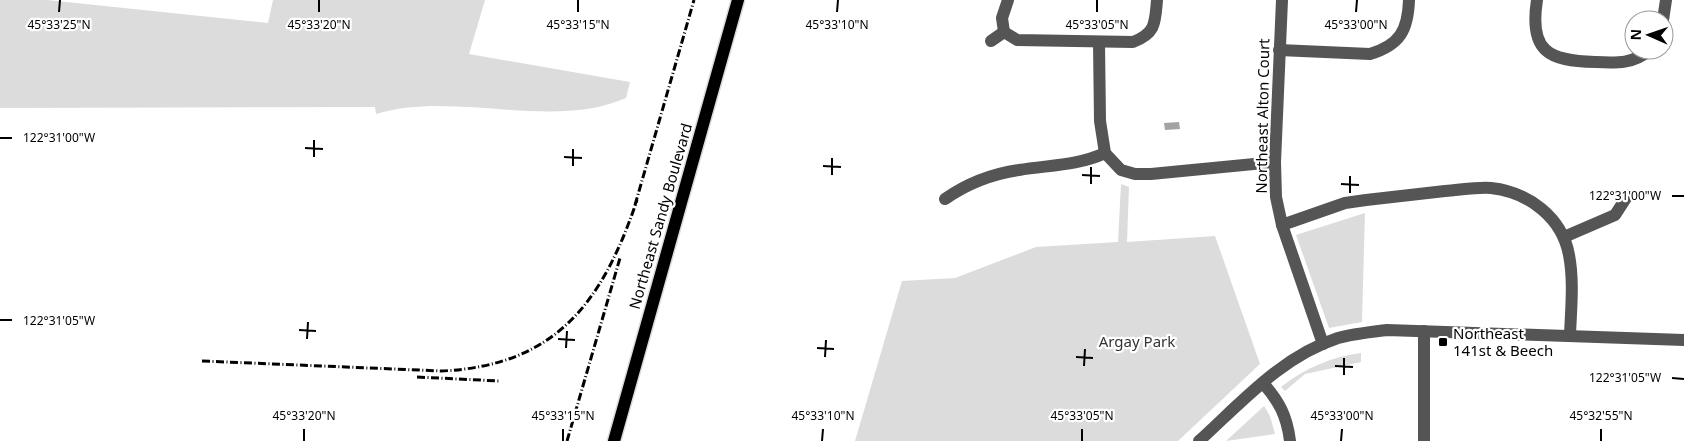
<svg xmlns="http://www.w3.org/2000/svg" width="1684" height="441" font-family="'Noto Sans',sans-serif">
<rect width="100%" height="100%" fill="#fff"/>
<!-- green -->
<g fill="#dcdcdc">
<path d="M0,0H47L268,23L273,0H485L469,54L630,82L626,98C551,131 454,90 376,114L375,107L0,108Z"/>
<polygon points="1121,184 1129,187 1127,242 1215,236 1260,364 1178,441 855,441 902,281 955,278 1036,247 1118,242"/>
<polygon points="1365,213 1362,322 1329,328 1296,235"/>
<path d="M1361,353V362L1305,374L1285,391L1281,387C1305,368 1331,357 1361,353Z"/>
<polygon points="1264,406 1270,416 1275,434 1226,441"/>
</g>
<!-- water -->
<polygon fill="#a3a3a3" points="1179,122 1180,129 1165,130 1164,123"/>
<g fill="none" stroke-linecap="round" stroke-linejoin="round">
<!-- major casing -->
<g stroke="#dbdbdb" stroke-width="15">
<polyline id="major" points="614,441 738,0"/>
</g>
<!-- minor -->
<g stroke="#555" stroke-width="12">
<polyline points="1282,0 1275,162 1276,197 1282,225 1323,344"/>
<path d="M1537,0C1529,51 1548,61 1595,62C1617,63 1633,64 1650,50"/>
<polyline points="1663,20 1666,0"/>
<path d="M1004,32L1017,40L1133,42C1156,33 1155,23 1157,0"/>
<polyline points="1004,32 1002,18 1008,0"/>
<polyline points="991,41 1004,32"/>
<polyline points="1099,43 1100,121 1105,153 1121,170 1135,174 1151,174 1275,162"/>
<path d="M1279,50L1370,54C1400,45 1408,30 1409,0"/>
<path d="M945,199C968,183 991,174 1019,170C1048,165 1077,166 1105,153"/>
<path d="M1282,225L1345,203L1366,200C1392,197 1419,194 1445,191C1460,190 1476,187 1491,188C1528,192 1562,217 1569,255C1574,281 1571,309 1570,335"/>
<polyline points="1564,237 1615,215 1628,195"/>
<polyline points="1424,331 1424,441"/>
<path d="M1263,383C1279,401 1287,416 1290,441"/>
<path d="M1199,441C1241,403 1282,356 1338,338C1353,334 1371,332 1387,330L1684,340"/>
</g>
<!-- major -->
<use href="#major" stroke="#000" stroke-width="12"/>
<!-- rail -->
<g stroke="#000" stroke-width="3" stroke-dasharray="8 2.5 1 2.5" stroke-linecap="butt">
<polyline points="635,205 694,0"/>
<path d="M202,361L441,371C557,366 603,301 637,200"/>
<polyline points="417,377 499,381"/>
<polyline points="567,441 620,258"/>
</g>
</g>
<!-- ticks -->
<path fill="none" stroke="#000" stroke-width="2" d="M59,12L60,0M319,12V0M578,12V0M837,12L838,0M1097,12V0M1356,12L1357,0M0,138H12M305,148L323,149M314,157V140M564,157L582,158M573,166V149M823,166L841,167M832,175V158M1082,175L1100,176M1091,184V167M1341,184L1359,185M1350,193V176M1672,196H1684M0,320H12M299,330L316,331M307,339L308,322M558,339L575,340M566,348L567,331M817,348L834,349M825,357L826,340M1076,357L1093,358M1084,366L1085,349M1335,366L1353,367M1344,375V358M1672,378L1684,379M304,441V429M563,441V429M822,441L823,429M1082,441V429M1341,441L1342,429M1601,441V429"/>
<!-- markers -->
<rect fill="#000" stroke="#fff" stroke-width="2" x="1438" y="337" width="10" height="10" rx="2.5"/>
<g text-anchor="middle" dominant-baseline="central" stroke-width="4.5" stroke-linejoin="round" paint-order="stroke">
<!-- street labels -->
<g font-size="15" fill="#000" stroke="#fff">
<text transform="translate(1262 116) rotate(-89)">Northeast Alton Court</text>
<text transform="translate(660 216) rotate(-74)">Northeast Sandy Boulevard</text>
</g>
<!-- poi labels -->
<g font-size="15" fill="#000" stroke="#fff" text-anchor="start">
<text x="1453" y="333">Northeast<tspan x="1453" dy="17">141st &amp; Beech</tspan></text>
</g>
<!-- park labels -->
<g font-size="15" fill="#333" stroke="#fff">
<text x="1137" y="341">Argay Park</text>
</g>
</g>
<g font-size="12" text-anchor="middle" fill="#000" stroke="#fff" stroke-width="4.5" stroke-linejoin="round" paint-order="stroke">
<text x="59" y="29">45°33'25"N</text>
<text x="319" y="29">45°33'20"N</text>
<text x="578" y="29">45°33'15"N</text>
<text x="837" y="29">45°33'10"N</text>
<text x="1097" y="29">45°33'05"N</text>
<text x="1356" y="29">45°33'00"N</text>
<text x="59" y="142">122°31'00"W</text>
<text x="1625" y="200">122°31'00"W</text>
<text x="59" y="325">122°31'05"W</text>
<text x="1625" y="382">122°31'05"W</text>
<text x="304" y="420">45°33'20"N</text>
<text x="563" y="420">45°33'15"N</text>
<text x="823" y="420">45°33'10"N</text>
<text x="1082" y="420">45°33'05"N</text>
<text x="1342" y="420">45°33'00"N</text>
<text x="1601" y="420">45°32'55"N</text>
</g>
<!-- north arrow -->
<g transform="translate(1649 35) rotate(272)"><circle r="24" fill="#ffffff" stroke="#999999"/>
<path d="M0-4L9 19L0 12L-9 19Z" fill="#000000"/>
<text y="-8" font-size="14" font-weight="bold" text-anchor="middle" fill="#000000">N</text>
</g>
</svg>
